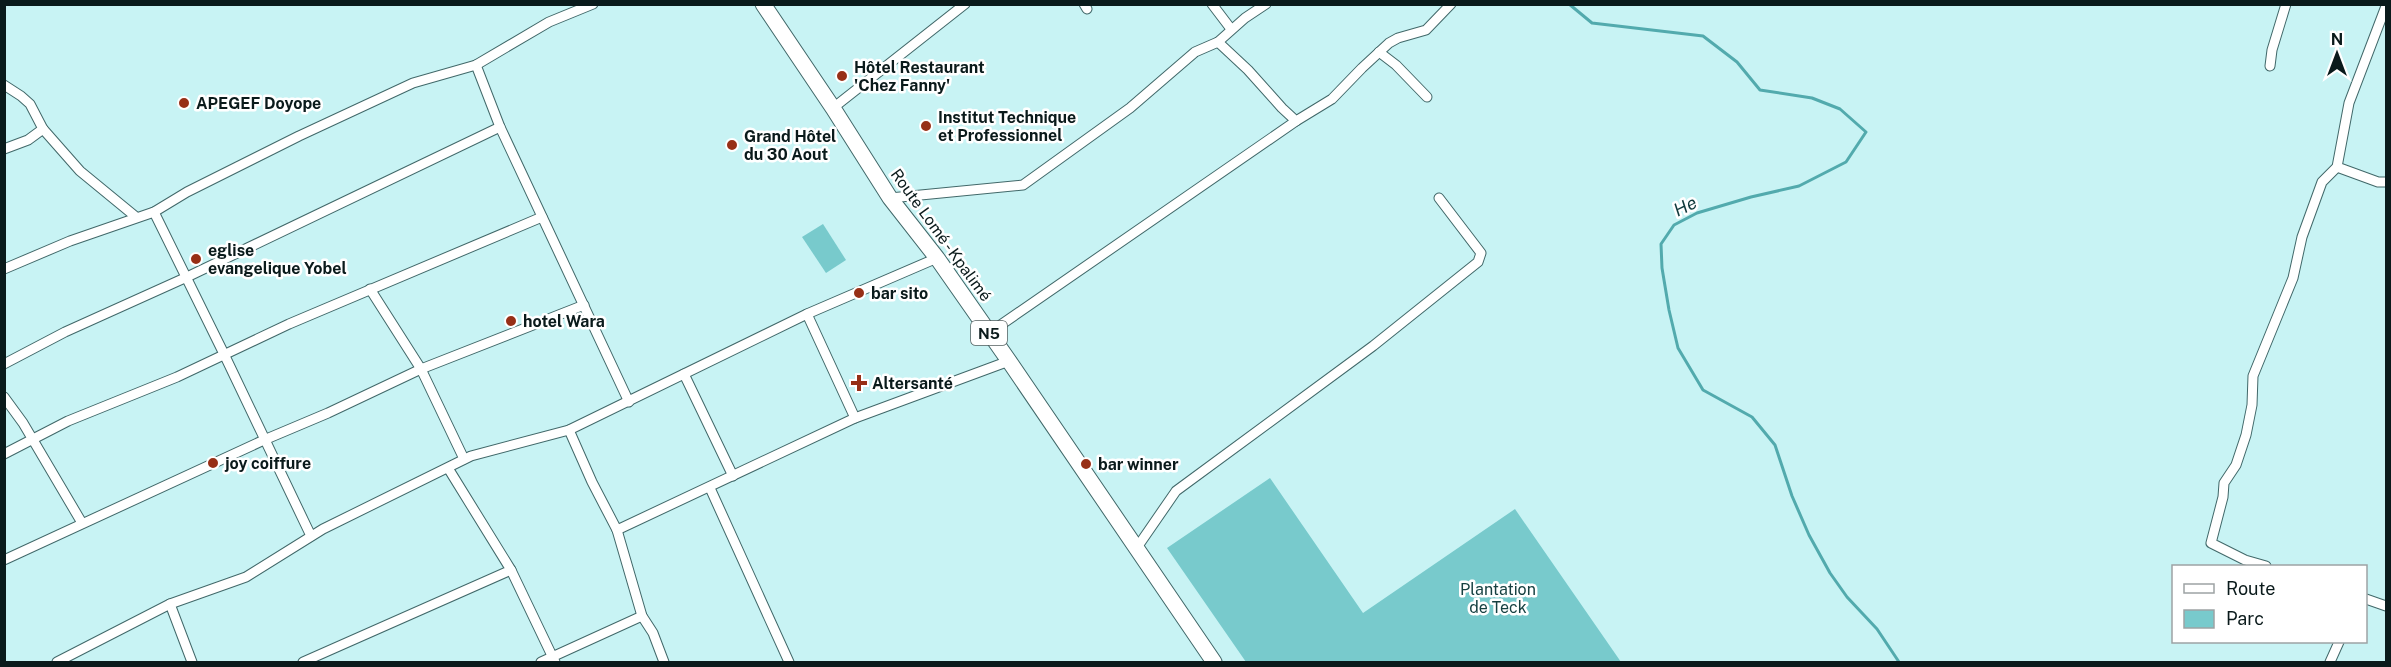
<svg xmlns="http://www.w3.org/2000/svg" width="2391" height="667" font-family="'Public Sans',sans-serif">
<rect width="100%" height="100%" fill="#c8f3f4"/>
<!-- green -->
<g fill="#78cacc">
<polygon points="823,224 846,260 826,273 802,237"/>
<polygon points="1270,478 1363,613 1515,509 1621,662 1246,662 1167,548"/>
</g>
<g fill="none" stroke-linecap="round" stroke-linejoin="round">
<!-- stream -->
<polyline stroke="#52aaad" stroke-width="3" points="1569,4 1592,23 1703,36 1737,62 1760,90 1812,98 1840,109 1866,132 1846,162 1799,186 1751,197 1697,213 1674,225 1661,244 1662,268 1669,310 1678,348 1703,390 1752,417 1775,445 1792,496 1809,535 1830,573 1847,597 1877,629 1899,662"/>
<!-- street casing -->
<g stroke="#416869" stroke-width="11">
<g id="street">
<polyline points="1084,4 1087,9"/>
<polyline points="1212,4 1231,29"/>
<polyline points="1218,42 1248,70 1282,108 1296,121 1332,99 1362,68 1389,43 1398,38 1426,30 1451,4"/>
<polyline points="1379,52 1396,65 1427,97"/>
<polyline points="476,65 500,127 629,402"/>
<polyline points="2270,66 2272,50 2286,4"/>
<polyline points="4,85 21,96 30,104 43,129 80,171 136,217"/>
<polyline points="833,108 965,4"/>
<polyline points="4,149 28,140 43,129"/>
<polyline points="2337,167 2378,182 2386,182"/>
<polyline points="890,198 1023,185 1130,108 1195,52 1218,42 1245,18 1266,4"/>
<polyline points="154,212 224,354 311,536"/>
<polyline points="4,269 70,241 154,212 187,192 299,136 413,83 476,65 549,22 593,4"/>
<polyline points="370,289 421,369 464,459"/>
<polyline points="807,314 855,418"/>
<polyline points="989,333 1296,121"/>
<polyline points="4,364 65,332 187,277 500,127"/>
<polyline points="684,374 733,476"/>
<polyline points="4,397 23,423 82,523"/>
<polyline points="569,430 592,482 617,530 642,616 653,633 664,662"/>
<polyline points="4,454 68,421 177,377 289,324 542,217"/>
<polyline points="710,488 789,662"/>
<polyline points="617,530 855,418 1009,361"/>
<polyline points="1136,549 1176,491 1373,346 1478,262 1481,253 1439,198"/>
<polyline points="4,560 264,440 328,413 421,369 584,305"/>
<polyline points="2266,566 2245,560 2211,543 2223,497 2224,483 2236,465 2246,435 2252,405 2253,376 2293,278 2302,237 2322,182 2337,167 2349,103 2386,6"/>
<polyline points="511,570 555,662"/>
<polyline points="2366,599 2386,606"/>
<polyline points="170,604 192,662"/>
<polyline points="57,662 170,604 246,577 323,529 471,456 569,430 807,314 937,258"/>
<polyline points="303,662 511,570 448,468"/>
<polyline points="541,662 642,616"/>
<polyline points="2330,662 2339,642"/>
</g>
</g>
<!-- primary casing -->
<g stroke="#416869" stroke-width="17">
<polyline id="primary" points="763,4 833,108 890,198 937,258 1009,361 1214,662"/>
</g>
<!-- street -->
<use href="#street" stroke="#fff" stroke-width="9"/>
<!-- primary -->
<use href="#primary" stroke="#fff" stroke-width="15"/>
</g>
<!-- markers -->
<g fill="#972f16" stroke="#fff" stroke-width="2">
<circle cx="842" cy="76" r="6"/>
<circle cx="184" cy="103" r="6"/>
<circle cx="926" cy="126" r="6"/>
<circle cx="732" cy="145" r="6"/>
<circle cx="196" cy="259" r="6"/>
<circle cx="859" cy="293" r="6"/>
<circle cx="511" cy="321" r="6"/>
<path d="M856 374h6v6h6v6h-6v6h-6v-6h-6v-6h6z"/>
<circle cx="213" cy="463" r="6"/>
<circle cx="1086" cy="464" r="6"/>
</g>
<g text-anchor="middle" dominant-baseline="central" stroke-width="5" stroke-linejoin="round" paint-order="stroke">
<!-- shield labels -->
<rect fill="#fff" stroke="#545f5f" stroke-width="1.5" x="971" y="321" width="36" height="24" rx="4.5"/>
<g font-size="15" font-weight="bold" fill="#0a1a1b">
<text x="989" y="333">N5</text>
</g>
<!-- poi labels -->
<g font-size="16" font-weight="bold" fill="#0a1a1b" stroke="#fff" text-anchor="start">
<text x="854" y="67">Hôtel Restaurant<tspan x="854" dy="18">'Chez Fanny'</tspan></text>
<text x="196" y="103">APEGEF Doyope</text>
<text x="938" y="117">Institut Technique<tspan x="938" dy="18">et Professionnel</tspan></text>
<text x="744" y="136">Grand Hôtel<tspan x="744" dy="18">du 30 Aout</tspan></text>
<text x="208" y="250">eglise<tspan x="208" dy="18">evangelique Yobel</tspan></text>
<text x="871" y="293">bar sito</text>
<text x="523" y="321">hotel Wara</text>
<text x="872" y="383">Altersanté</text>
<text x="225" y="463">joy coiffure</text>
<text x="1098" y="464">bar winner</text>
</g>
<!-- street labels -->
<g font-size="16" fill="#0a1a1b" stroke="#fff">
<text transform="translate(941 235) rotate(54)">Route Lomé - Kpalimé</text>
</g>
<!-- park labels -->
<g font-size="16" fill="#164041" stroke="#fff">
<text x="1498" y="589">Plantation<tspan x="1498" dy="18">de Teck</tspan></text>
</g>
<!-- water labels -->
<g font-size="18" font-style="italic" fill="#0f393b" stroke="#fff">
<text transform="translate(1685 206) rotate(-26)">He</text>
</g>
</g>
<!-- border -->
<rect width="2391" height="667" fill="none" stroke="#0a1a1b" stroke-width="12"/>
<!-- legend -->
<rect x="2172" y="565" width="195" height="78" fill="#ffffff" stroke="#9da3a4" stroke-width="1.5"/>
<rect x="2184" y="584" width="30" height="9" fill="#ffffff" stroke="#9da3a4" stroke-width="1.5"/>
<text x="2226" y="595" font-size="18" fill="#0a1a1b">Route</text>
<rect x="2184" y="610" width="30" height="18" fill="#78cacc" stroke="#9da3a4" stroke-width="1.5"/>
<text x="2226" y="625" font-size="18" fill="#0a1a1b">Parc</text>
<!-- north arrow -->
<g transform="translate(2337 54)" stroke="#ffffff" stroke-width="4.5" paint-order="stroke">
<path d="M0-4.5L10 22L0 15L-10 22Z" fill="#0a1a1b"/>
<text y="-9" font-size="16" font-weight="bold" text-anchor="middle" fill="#0a1a1b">N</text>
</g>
</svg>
